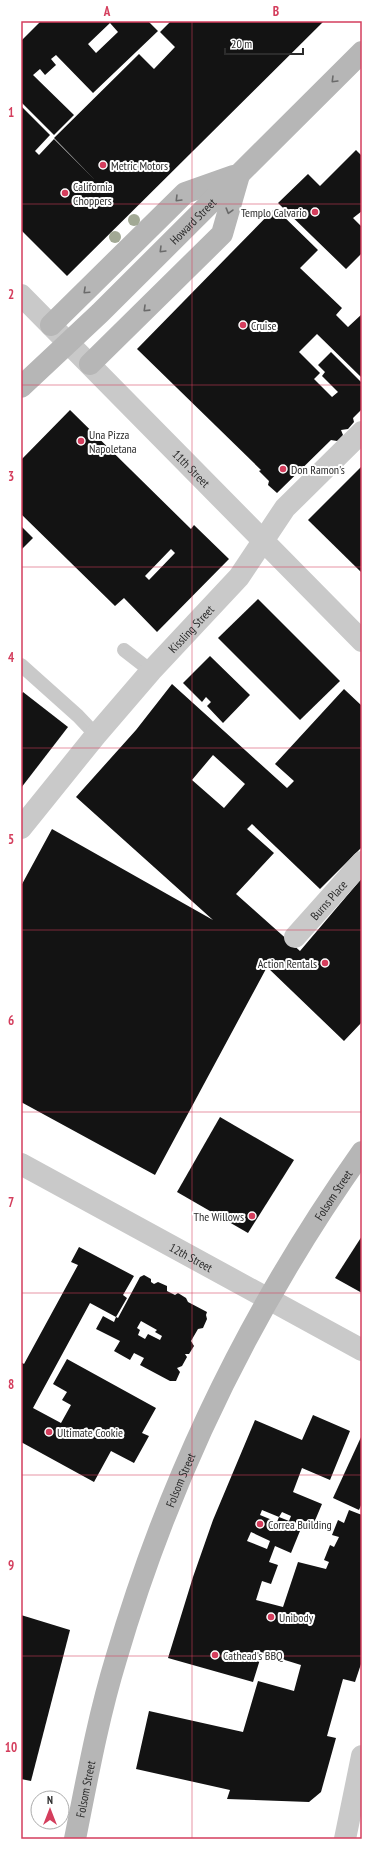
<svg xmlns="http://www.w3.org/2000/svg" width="383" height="1860" font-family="'PT Sans Narrow',sans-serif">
<rect width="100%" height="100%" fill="#fff"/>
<!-- building -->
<g fill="#131313" fill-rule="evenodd">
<path d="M41,21H148L158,31L93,93L56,55L51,59L56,65L45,75L40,69L33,75L74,115L54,135L21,102V41ZM110,23L118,32L96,53L88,44Z"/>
<polygon points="171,21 324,21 67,276 21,230 21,106 50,135 35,151 39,155 54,139 95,180 54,138 139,54 154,69 175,47 160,32"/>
<polygon points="356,150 362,156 362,211 353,218 362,227 362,253 346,269 278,203 308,174 320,186"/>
<polygon points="275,208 318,250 300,268 342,308 336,315 348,327 362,314 362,378 317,334 299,352 320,373 314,379 332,397 338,392 322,376 325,372 318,365 331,352 362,383 362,409 353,418 354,422 348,429 341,430 343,435 337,441 331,440 277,493 268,485 269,481 259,471 261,470 137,349"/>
<path d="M70,410L191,529L194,525L229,559L157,632L124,598L115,606L21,514V460ZM171,549L175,553L149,580L145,576Z"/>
<polygon points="362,466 362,573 308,520"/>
<polygon points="21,526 33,538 21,550"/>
<polygon points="258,599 340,681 300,720 218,638"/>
<polygon points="210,656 250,695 223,723 207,706 211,702 206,697 202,702 183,683"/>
<path d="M172,684L287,788L294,781L275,764L344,689L362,706V847L320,889L252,824L247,829L274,853L236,894L300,951L362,878V1022L344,1041L267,967L155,1175L21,1102V886L52,829L213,920L76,797L136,730ZM213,755L245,784L224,808L192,780Z"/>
<polygon points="23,692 68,727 21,788 21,695"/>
<polygon points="220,1117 294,1160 248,1233 177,1192"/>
<polygon points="362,1236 362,1293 335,1278"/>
<polygon points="79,1247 134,1276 123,1295 127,1298 116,1317 90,1303 33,1408 61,1423 71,1405 62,1400 67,1392 53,1384 67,1359 156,1408 142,1433 149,1436 134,1463 111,1451 94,1482 21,1442 21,1362 24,1364 78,1265 71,1262"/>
<path d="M144,1275L151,1279V1282L154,1284L158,1282L167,1286V1291L175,1295L178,1293L186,1298L188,1302L207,1312L206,1315L207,1319L203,1328L198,1329L191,1341L194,1346L189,1354H185L187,1357L182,1366L177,1368L180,1372L176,1381H170L140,1365L144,1358L134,1353L130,1360L114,1351L120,1341L96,1329L103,1316L114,1322L116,1317L118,1318L140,1277ZM141,1321L157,1330L155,1332L162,1336L160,1340L148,1334L145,1339L138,1335L140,1330L137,1328Z"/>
<path d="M313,1415L350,1431L330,1480L302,1468L293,1492L322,1504L311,1530L302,1526L291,1553L275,1546L269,1562L278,1565L271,1584L262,1581L256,1600L283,1607L298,1562L326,1569L329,1562L324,1560L330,1545L334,1547L339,1537L332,1535L338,1520L344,1523L349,1510L362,1515V1661L355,1682L343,1679L327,1736L336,1738L321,1792L309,1802L227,1799L230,1790L136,1769L149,1711L243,1732L258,1681L294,1691L301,1665L262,1653L253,1682L168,1658L193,1577L213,1520L255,1420L302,1440ZM262,1510L279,1517L282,1512L291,1516L289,1521L279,1517L277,1522L260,1515ZM251,1532L270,1541L267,1549L247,1541Z"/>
<polygon points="362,1435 362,1503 359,1510 333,1498"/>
<polygon points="21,1615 70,1630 31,1781 21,1779"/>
</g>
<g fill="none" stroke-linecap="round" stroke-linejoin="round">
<!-- service -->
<g stroke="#c9c9c9" stroke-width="14">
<polyline points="124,650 151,671"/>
<polyline points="21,665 78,716 96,735"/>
</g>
<!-- minor -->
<g stroke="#c9c9c9" stroke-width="22">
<path id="s1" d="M21,828L96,735L151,671L239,577L285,508L362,432"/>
<path id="s2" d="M295,937L362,862"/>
<path id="s3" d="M21,1164L362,1350"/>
<polyline points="345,1839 362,1756"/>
</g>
<!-- tertiary -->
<path stroke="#c9c9c9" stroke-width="22" id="s4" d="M21,295L362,641"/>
<!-- secondary -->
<g stroke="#b6b6b6" stroke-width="22">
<polyline points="51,325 185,193 233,176"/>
<polyline points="90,364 222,234 239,175"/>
<path id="s5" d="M21,387L100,313L362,52"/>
<path id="s6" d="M75,1839C87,1779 98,1718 116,1659C169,1478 253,1306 362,1152"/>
</g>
</g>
<!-- trees -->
<g fill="#a2a995">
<circle cx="134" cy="220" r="6"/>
<circle cx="115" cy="237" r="6"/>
</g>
<!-- one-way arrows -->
<defs><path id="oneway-chevron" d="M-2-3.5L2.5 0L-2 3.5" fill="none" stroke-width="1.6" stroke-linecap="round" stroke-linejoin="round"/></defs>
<g stroke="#6a6a6a">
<use href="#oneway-chevron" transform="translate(334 80) rotate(135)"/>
<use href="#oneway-chevron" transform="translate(178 199) rotate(135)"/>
<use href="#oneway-chevron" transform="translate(229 211) rotate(106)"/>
<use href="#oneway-chevron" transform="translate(162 250) rotate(135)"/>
<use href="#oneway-chevron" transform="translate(86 291) rotate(137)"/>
<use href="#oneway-chevron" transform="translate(146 309) rotate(136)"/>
</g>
<!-- grid -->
<path fill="none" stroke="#d43e5d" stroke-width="1" stroke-opacity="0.55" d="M192,21V1839M21,204H362M21,385H362M21,567H362M21,748H362M21,930H362M21,1112H362M21,1293H362M21,1475H362M21,1656H362"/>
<!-- markers -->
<g fill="#d43e5d" stroke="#fff" stroke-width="1.5">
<circle cx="103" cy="165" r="4"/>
<circle cx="65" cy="193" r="4"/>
<circle cx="315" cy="212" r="4"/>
<circle cx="243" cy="325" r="4"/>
<circle cx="81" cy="441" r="4"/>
<circle cx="283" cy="469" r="4"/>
<circle cx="325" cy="963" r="4"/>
<circle cx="252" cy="1216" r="4"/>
<circle cx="49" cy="1432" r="4"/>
<circle cx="260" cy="1524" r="4"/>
<circle cx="271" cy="1617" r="4"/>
<circle cx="215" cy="1655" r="4"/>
</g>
<g text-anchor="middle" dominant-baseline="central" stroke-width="4" stroke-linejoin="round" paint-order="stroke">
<!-- poi labels -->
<g font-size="12" fill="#2c2c2c" stroke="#fff" text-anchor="start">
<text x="111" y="165">Metric Motors</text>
<text x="73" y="186">California<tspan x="73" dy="14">Choppers</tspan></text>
<text x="307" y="212" text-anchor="end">Templo Calvario</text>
<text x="251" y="325">Cruise</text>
<text x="89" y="434">Una Pizza<tspan x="89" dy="14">Napoletana</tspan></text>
<text x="291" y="469">Don Ramon's</text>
<text x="317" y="963" text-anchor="end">Action Rentals</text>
<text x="244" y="1216" text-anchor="end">The Willows</text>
<text x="57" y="1432">Ultimate Cookie</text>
<text x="268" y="1524">Correa Building</text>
<text x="279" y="1617">Unibody</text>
<text x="223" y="1655">Cathead's BBQ</text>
</g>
<!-- street labels -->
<g font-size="12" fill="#2c2c2c" stroke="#fff">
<text stroke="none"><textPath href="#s5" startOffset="239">Howard Street</textPath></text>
<text stroke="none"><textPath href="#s4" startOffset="243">11th Street</textPath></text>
<text stroke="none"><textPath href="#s1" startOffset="262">Kissling Street</textPath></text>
<text stroke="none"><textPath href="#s2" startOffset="50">Burns Place</textPath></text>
<text stroke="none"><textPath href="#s6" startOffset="699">Folsom Street</textPath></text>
<text stroke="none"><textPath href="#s3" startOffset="194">12th Street</textPath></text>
<text stroke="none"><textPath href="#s6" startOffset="375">Folsom Street</textPath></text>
<text stroke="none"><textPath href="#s6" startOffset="51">Folsom Street</textPath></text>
</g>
</g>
<!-- border -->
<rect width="383" height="1860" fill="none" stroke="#ffffff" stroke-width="44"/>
<!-- north arrow -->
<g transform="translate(50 1810)"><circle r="19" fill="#ffffff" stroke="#ababab"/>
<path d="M0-3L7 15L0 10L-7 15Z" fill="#d43e5d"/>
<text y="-6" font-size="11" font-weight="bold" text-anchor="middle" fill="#2c2c2c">N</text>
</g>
<!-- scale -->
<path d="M225 48v6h78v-6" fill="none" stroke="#2c2c2c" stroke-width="2"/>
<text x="231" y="48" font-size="12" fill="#2c2c2c" stroke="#ffffff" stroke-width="3" paint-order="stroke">20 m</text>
<rect x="22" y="22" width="339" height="1816" fill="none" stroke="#d43e5d" stroke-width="1.5"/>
<g font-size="13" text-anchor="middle" font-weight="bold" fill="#d43e5d">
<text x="107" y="16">A</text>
<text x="276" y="16">B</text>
<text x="11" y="117">1</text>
<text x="11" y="299">2</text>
<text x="11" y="481">3</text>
<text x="11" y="662">4</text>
<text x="11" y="844">5</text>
<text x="11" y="1025">6</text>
<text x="11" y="1207">7</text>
<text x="11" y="1389">8</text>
<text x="11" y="1570">9</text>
<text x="11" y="1752">10</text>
</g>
</svg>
